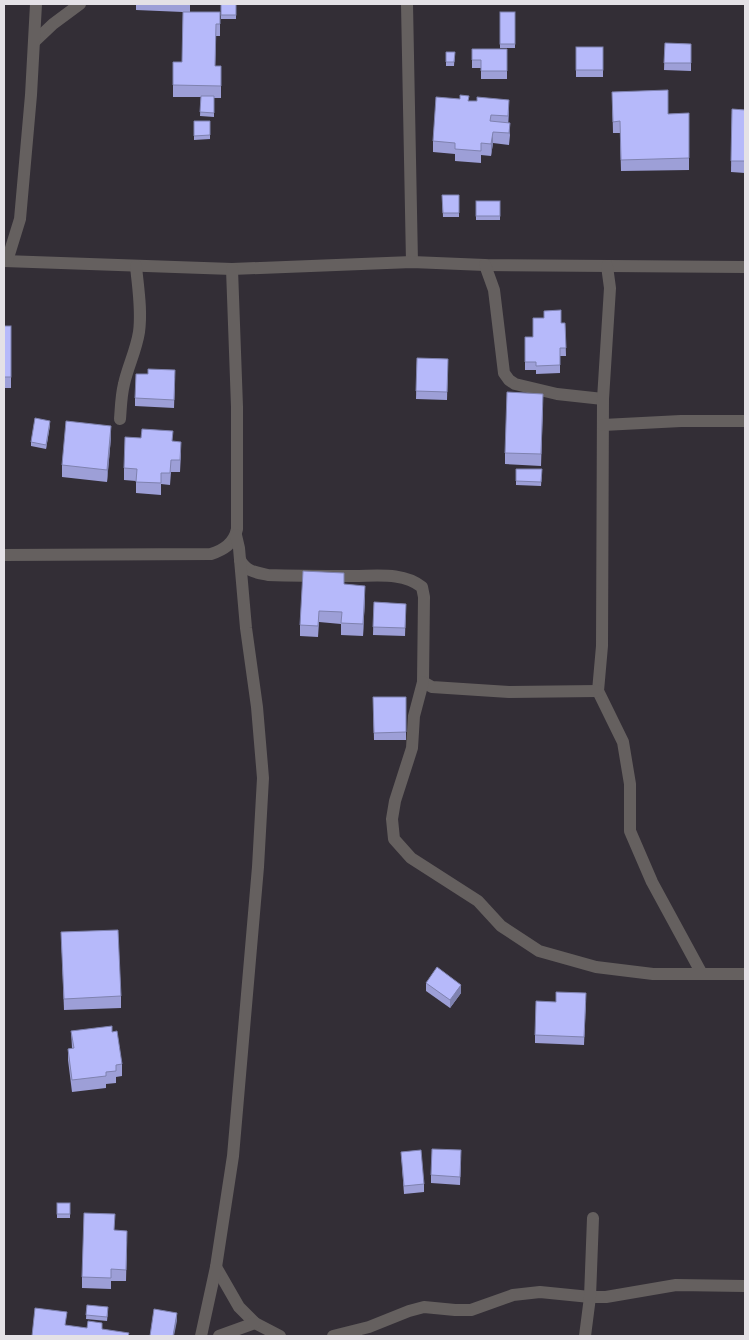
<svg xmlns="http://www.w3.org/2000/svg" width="749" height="1340" font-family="Overpass,sans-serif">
<rect width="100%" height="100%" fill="#332e36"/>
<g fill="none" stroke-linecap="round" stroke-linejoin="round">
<!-- minor -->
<g stroke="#65605f" stroke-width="12">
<polyline points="407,4 412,262"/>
<polyline points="34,42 53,24 80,4"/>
<polyline points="4,261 232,269 412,262 485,265 745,267"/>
<polyline points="7,261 20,219 31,95 36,4"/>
<polyline points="485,265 494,290 504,373 509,380 515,384 557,394 603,399"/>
<polyline points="607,266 610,288 603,399 602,646 598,691 623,742 630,784 630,831 652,882 702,974"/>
<path d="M120,419C121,407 121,396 124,384C128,366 136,351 139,332C142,310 138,288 136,266"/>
<polyline points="603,425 681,421 745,421"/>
<path d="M4,555L211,554C223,550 234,544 237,529V407L232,269"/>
<path d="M240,560C247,572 255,572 268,575C297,576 326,576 354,576C377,576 403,572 422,587L424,597L423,682L432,687L509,692L598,691"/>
<polyline points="423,682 414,716 412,748 395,801 392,819 394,839 411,858 478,901 501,926 539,951 596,967 653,974 745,974"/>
<polyline points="216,1267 239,1307 255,1323 280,1336"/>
<polyline points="201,1336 216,1267 233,1156 258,867 263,778 257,707 246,628 239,548 236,535"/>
<polyline points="219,1336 255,1323"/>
<polyline points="333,1336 369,1327 409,1311 424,1307 455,1310 471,1310 513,1295 540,1292 590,1297 606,1297 676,1285 745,1286"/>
<polyline points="585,1336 590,1297 593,1218"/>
</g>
</g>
<!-- wall -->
<g fill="#9d9fd7">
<polygon points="136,4 190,4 190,12 220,12 220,36 216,36 215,66 221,66 221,98 214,98 214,117 200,116 201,97 173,97 173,62 182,62 183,12 136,10"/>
<rect x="221" y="4" width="15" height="15"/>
<rect x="500" y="12" width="15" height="36"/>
<polygon points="665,43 691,44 691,71 664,70"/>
<rect x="576" y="47" width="27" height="30"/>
<polygon points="472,49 507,49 507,79 481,79 481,68 472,68"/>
<polygon points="446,52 455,52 454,66 446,66"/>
<polygon points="612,92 668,114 689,113 689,170 621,171 620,133 613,133"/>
<polygon points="469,101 509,111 508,123 510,135 509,145 493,143 491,156 481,155 481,163 455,161 455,154 433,152 433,141"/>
<polygon points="732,109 745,110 745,173 731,172"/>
<polygon points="194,121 210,121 210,139 194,140"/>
<polygon points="442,195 459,195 459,217 443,217"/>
<rect x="476" y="201" width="24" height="19"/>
<polygon points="561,323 565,323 566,356 560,356 560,373 536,374 536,370 525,370 525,337 533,337"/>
<rect x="4" y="326" width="7" height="62"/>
<polygon points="417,358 448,359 447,400 416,399"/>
<polygon points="148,374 175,378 174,408 135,406 135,398"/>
<polygon points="543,405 541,466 505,464 505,453"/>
<polygon points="50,425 46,449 31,446 31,442"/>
<polygon points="111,437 107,482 62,477 62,465"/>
<polygon points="173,441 181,453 180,472 171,472 170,485 161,484 161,495 136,493 136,481 124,480 124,468"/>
<polygon points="516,469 542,469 541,486 516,485"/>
<polygon points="344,585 365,597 363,636 341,635 341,624 319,622 318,637 300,636 300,625"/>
<polygon points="374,602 406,604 405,636 373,635"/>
<polygon points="373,697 406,732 406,740 374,740"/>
<polygon points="61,932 121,996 121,1008 64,1010"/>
<polygon points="426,983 461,993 450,1008 426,991"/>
<polygon points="586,1001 584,1045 535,1043 535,1035 556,1002"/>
<polygon points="71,1031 112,1032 122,1064 122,1076 116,1077 116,1083 106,1084 106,1088 72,1092 68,1060 68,1049 72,1048"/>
<polygon points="401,1152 424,1184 424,1192 404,1194"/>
<polygon points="461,1158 460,1185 431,1183 431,1175"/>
<rect x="57" y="1203" width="13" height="15"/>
<polygon points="114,1230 127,1242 126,1281 111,1281 111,1289 82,1288 82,1277"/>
<polygon points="87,1305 108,1311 107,1321 86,1319"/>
</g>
<!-- shaded-wall -->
<g fill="#7f82af">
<polygon points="509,100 509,111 508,128 508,116"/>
<polygon points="493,132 493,143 491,156 491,144"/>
<polygon points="50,421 50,425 46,449 46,445"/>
<polygon points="111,426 111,437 107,482 107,470"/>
<polygon points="365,586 365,597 363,636 363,624"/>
<polygon points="461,985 461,993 450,1008 450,1000"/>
<polygon points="177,1313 177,1321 174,1336 173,1336"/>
</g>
<!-- building -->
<g fill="#b6b9fa" stroke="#7f82af">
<rect x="221" y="4" width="15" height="11"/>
<polygon points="183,12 220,12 220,24 216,24 215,66 221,66 221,86 173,85 173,62 182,62"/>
<rect x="500" y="12" width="15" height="32"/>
<polygon points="665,43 691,44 691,63 664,63"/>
<rect x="576" y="47" width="27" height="23"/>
<polygon points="472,49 507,49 507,71 481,71 481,60 472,60"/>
<polygon points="446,52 455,52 454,62 446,62"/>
<polygon points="668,90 668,114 689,113 689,158 621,160 620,121 613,122 612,92"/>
<polygon points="460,95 469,96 468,101 477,101 477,97 509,100 508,116 491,115 490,121 510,123 509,133 493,132 491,144 481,143 481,151 455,149 455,143 433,141 436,97 460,99"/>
<polygon points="201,96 214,96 214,113 200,112"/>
<polygon points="732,109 745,110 745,161 731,161"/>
<polygon points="194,121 210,121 210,135 194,136"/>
<polygon points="442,195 459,195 459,213 443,213"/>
<rect x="476" y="201" width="24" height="15"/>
<polygon points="561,310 561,323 565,323 566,348 560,348 560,365 536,366 536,362 525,362 525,337 533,337 533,318 544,318 544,311"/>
<rect x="4" y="326" width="7" height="51"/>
<polygon points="417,358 448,359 447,392 416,391"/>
<polygon points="148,369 175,370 174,400 135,398 136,374 148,374"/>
<polygon points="507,392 543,394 541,454 505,453"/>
<polygon points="35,418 50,421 46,445 31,442"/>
<polygon points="66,421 111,426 107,470 62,465"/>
<polygon points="142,429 173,431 172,441 181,442 180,460 171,460 170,473 161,473 161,483 136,482 137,469 124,468 125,437 141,438"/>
<polygon points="516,469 542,469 541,482 516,481"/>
<polygon points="303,571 344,573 344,584 365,586 363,624 341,623 342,612 319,611 318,626 300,625"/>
<polygon points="374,602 406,604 405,628 373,627"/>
<polygon points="373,697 406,697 406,732 374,733"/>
<polygon points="118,930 121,996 64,999 61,932"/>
<polygon points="437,967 461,985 450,1000 426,983"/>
<polygon points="556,992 586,993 584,1037 535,1035 536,1001 556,1002"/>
<polygon points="112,1026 112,1032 117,1031 122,1064 116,1065 116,1071 106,1072 106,1076 72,1080 68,1049 74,1048 71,1031"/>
<polygon points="432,1149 461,1150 460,1177 431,1175"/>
<polygon points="421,1150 424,1184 404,1186 401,1152"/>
<rect x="57" y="1203" width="13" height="11"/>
<polygon points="84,1213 115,1214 114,1230 127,1231 126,1270 111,1269 111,1278 82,1277"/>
<polygon points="87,1305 108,1307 107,1317 86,1315"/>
<polygon points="35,1308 67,1312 65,1325 87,1328 88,1321 102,1323 102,1329 129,1333 128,1336 32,1336"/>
<polygon points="154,1309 177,1313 173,1336 150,1336"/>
</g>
<!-- border -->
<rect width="749" height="1340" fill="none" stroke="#e4e1e6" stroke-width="10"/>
</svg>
